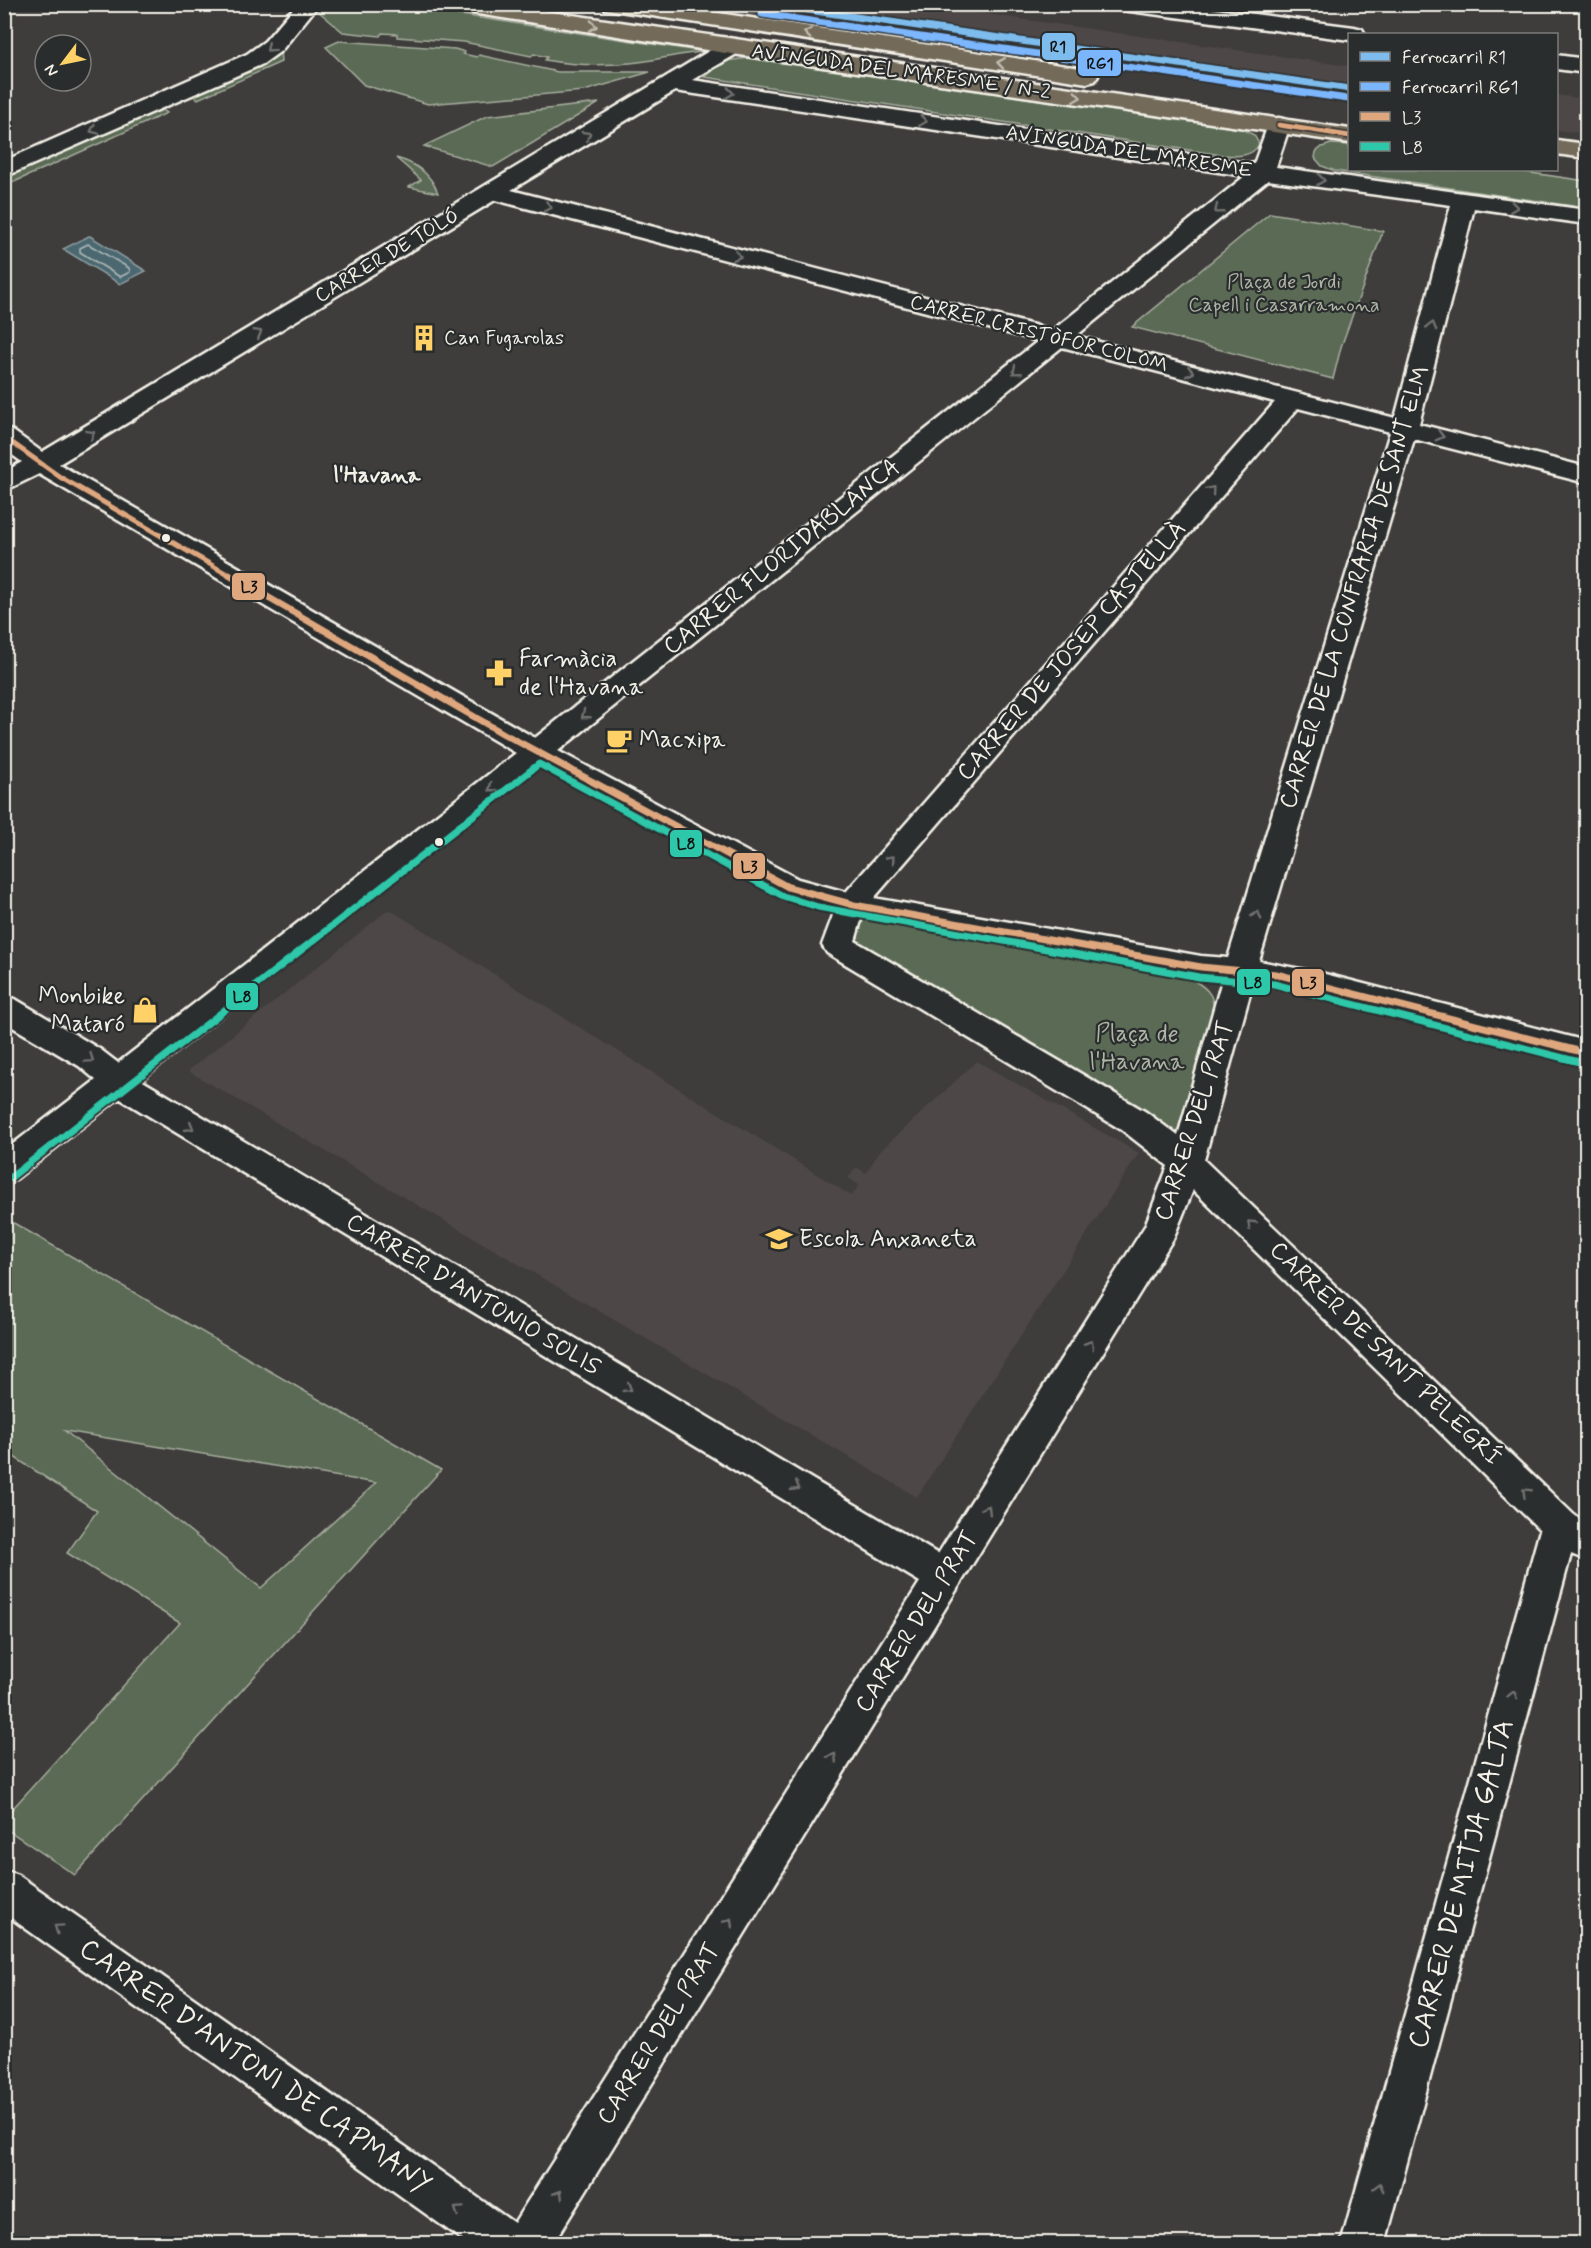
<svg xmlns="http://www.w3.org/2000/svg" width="1591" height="2248" font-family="Mynerve,sans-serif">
<rect width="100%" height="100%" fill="#3f3c3c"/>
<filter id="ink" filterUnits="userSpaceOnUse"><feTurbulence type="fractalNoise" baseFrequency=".0167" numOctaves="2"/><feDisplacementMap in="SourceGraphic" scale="12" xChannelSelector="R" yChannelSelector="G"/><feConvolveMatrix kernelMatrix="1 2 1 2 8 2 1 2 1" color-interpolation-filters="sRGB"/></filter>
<g filter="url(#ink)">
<!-- built -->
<g fill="#4e4646">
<polygon points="679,5 923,5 1349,66 1349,100"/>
<polygon points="1556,95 1586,99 1586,134 1557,130"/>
<polygon points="389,909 852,1196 859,1185 848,1178 856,1167 866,1173 879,1152 977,1061 1139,1153 917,1497 188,1071"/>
</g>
<!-- green -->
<g fill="#5a6b54" stroke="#a7ae9e" stroke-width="1.5" fill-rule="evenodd">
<path d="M324,4L394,5L705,52C679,53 655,61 630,63C603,66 572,65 545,60L547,57L534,54L531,56L464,42L397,37V34L382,33L380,36L343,32L318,11Z"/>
<polygon points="339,41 455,49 465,52 463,54 477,57 479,55 558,72 650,72 584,91 428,104 364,85 326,47"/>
<polygon points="280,48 281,62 198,99 190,94"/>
<path d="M749,58L1242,129L1254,135L1259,144C1252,158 1235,156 1222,155L704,77L725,61Z"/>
<polygon points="599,103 493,167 424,146 487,116"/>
<polygon points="159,108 167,113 14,182 7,176"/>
<polygon points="1331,144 1349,145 1350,170 1511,170 1586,181 1586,208 1335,171 1322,166 1315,158 1316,152 1322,147"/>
<path d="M396,158C415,163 431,174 438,193L409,187L421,180Z"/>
<polygon points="1270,213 1383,231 1341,347 1333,379 1132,327"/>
<path d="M848,914L1187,977C1205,986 1215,993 1214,1014L1172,1149L838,945Z"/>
<path d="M5,1218L441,1470L75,1875L5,1828V1817L180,1623L67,1553L97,1511L14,1457L5,1438ZM65,1431L376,1483L261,1588Z"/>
</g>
<!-- water -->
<polygon fill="#4c6871" stroke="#8f9fa1" stroke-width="1.5" points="89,236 90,236 146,271 120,284 63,249"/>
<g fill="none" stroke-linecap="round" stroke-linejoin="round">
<!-- shore -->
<polygon stroke="#b1bab8" stroke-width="1.5" points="88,244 129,268 130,272 120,277 80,252 80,248"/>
<!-- minor casing -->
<g stroke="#f4f1e8" stroke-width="5">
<g id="minor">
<polygon points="297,4 319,4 281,51 263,64 4,177 4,161 247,54 265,41"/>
<polygon points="1112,4 1176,4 1354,27 1362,29 1365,34 1350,34 1350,40 1122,10 1114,9"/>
<path d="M732,40L740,42L743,47L740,52L692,80L1254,164L1268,125L1271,120L1279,118L1287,120L1290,125L1276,167L1586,210V224L1474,208L1419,424L1586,467V483L1414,439L1259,961L1321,973L1586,1041V1065L1321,995L1276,985L1253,983L1204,1160L1573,1514L1586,1524V1560L1571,1554L1385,2244H1341L1540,1530L1193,1190L1173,1239L553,2244H468L4,1913V1870L18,1875L514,2223L920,1582L119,1098L16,1179L4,1183V1151L96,1080L79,1066L4,1022V996L15,999L101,1050L118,1063L516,753L39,474L4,491V472L22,462L4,449V429L13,431L42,452L724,42ZM675,91L1245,176L1053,330L511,190ZM1268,180L1451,205L1395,418L1076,336ZM495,200L1038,341L535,738L59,464ZM1062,347L1275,402L846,892L798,879L558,751ZM1298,408L1390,432L1228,958L1201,956L874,898ZM539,765L777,895L835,910L822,945L827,953L1122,1130L1168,1166L1145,1226L938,1554L141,1080ZM862,917L1222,980L1178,1136L1146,1112L855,941Z"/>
<polygon points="1556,55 1586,59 1586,73 1556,69"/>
</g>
</g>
<!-- major casing -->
<g stroke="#f4f1e8" stroke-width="5">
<g id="major">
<polygon points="442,4 497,4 1350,129 1350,143 732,54 452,10 444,9"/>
<polygon points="603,4 659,4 1087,69 1095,71 1098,76 1095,81 1087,83 613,10 605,9"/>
<polygon points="1556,140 1586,144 1586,158 1556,154"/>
</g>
</g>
<!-- minor -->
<use href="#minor" fill="#2a2d2e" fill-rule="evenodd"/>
<!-- major -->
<use href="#major" fill="#736b5a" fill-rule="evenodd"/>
<!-- bus-1-far1 casing -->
<g stroke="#2a2d2e" stroke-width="8">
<g id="bus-1-far1">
<polyline points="1279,125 1350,136"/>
<polyline points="4,437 60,477 232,577"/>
</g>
</g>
<!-- bus-1 casing -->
<g stroke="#2a2d2e" stroke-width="11">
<polyline id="bus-1" points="229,575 504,734 788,887 854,905 1201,967 1276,974 1586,1053"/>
</g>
<!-- bus-2 casing -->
<g stroke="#2a2d2e" stroke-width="11">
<polyline id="bus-2" points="10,1178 539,764 783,896 818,907 1199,977 1274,984 1583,1063"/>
</g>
<!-- bus-1-far1 -->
<use href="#bus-1-far1" stroke="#dfa77e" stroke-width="5"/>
<!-- bus-1 -->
<use href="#bus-1" stroke="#dfa77e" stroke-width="7"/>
<!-- bus-2 -->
<use href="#bus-2" stroke="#2dc7a9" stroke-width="7"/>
<!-- rail-1 casing -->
<g stroke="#2a2d2e" stroke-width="10">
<polyline id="rail-1" points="767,4 1350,89"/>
</g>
<!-- rail-2 casing -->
<g stroke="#2a2d2e" stroke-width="10">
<polyline id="rail-2" points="762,14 1348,99"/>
</g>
<!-- rail-1 -->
<use href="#rail-1" stroke="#7dbcec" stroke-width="7"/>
<!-- rail-2 -->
<use href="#rail-2" stroke="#7bb6fd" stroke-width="7"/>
</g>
<!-- one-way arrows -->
<defs><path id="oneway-chevron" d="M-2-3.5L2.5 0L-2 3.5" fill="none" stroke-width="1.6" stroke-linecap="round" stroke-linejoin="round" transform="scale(1.5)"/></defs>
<g stroke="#c0bbaf">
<use href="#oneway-chevron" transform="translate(593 26) rotate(9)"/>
<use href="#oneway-chevron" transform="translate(808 33) rotate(-172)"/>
<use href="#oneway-chevron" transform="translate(1001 63) rotate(-171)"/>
<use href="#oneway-chevron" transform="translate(1077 97) rotate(8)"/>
</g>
<g stroke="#71726f">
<use href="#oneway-chevron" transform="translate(270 48) rotate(139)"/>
<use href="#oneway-chevron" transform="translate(730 93) rotate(8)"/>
<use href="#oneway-chevron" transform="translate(923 121) rotate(8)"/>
<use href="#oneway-chevron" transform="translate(94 130) rotate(156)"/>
<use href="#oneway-chevron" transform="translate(587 135) rotate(-31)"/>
<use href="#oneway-chevron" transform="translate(1321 180) rotate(8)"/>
<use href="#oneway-chevron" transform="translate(548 207) rotate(14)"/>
<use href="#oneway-chevron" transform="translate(1514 207) rotate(8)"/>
<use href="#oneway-chevron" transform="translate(1218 210) rotate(141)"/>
<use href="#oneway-chevron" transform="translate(737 256) rotate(14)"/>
<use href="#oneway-chevron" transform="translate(1432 326) rotate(-75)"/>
<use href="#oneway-chevron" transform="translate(258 333) rotate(-31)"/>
<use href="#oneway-chevron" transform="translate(1016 371) rotate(141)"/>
<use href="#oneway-chevron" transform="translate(1190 372) rotate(14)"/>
<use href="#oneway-chevron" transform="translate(91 434) rotate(-31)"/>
<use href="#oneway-chevron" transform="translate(1440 436) rotate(15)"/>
<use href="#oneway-chevron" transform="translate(1211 490) rotate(-49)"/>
<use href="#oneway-chevron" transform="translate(585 715) rotate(142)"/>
<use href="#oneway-chevron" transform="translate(492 788) rotate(142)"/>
<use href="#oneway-chevron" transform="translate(891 859) rotate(-49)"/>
<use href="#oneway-chevron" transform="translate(1257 915) rotate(-73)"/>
<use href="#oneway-chevron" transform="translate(90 1059) rotate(35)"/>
<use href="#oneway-chevron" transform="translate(190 1127) rotate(31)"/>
<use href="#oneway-chevron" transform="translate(1251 1224) rotate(-136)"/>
<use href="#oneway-chevron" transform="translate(1090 1344) rotate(-58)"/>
<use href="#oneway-chevron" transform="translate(628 1388) rotate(31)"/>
<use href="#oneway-chevron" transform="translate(796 1487) rotate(31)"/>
<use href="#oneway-chevron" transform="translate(1526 1492) rotate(-136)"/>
<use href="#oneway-chevron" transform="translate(987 1509) rotate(-58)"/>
<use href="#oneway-chevron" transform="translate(1513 1695) rotate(-75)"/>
<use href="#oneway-chevron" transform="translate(833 1757) rotate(-58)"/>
<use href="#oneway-chevron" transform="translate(729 1922) rotate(-58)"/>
<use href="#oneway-chevron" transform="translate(58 1928) rotate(-145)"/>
<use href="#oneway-chevron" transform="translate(1379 2187) rotate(-75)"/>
<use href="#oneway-chevron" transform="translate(559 2194) rotate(-58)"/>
<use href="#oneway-chevron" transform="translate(458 2210) rotate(-145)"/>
</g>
</g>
<!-- icons -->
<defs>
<g id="building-bare" transform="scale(2.07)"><path d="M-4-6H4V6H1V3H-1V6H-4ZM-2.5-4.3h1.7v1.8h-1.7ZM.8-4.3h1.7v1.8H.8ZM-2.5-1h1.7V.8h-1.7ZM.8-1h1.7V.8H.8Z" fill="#ffd166" stroke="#2a2d2e" stroke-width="2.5" paint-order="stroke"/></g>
<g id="pharmacy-bare" transform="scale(2.07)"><path d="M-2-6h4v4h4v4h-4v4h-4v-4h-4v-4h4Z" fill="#ffd166" stroke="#2a2d2e" stroke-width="2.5" paint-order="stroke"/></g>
<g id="cafe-bare" transform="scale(2.07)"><path d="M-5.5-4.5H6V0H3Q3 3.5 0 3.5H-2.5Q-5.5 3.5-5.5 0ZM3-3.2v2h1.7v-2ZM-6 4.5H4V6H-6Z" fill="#ffd166" stroke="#2a2d2e" stroke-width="2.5" paint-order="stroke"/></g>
<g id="shop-bare" transform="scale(2.07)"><path d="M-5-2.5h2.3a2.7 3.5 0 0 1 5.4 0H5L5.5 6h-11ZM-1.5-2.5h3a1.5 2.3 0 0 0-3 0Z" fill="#ffd166" stroke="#2a2d2e" stroke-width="2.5" paint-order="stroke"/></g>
<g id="school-bare" transform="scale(2.07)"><path d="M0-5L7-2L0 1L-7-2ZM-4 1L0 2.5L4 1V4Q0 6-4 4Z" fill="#ffd166" stroke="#2a2d2e" stroke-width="2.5" paint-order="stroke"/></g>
</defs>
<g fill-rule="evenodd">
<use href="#building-bare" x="424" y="338"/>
<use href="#pharmacy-bare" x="499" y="673"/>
<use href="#cafe-bare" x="619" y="740"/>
<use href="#shop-bare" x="145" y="1010"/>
<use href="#school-bare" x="779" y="1239"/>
</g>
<!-- markers -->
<g fill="#f4f1e8" stroke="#2a2d2e" stroke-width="2">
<circle cx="166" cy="538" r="5"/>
<circle cx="439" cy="842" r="5"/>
</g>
<g text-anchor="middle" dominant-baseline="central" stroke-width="4.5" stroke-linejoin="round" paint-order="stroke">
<!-- far-street labels -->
<g font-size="20" fill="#f4f1e8" stroke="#2a2d2e">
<text transform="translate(901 72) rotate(8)">AVINGUDA DEL MARESME / N-2</text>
<text transform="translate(1129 152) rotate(9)">AVINGUDA DEL MARESME</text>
<text transform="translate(387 256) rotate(-31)">CARRER DE TOLÓ</text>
<text transform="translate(1039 334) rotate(14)">CARRER CRISTÒFOR COLOM</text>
</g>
<!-- far-park labels -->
<g font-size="20" fill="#afb5a5" stroke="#2a2d2e">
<text x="1284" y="282">Plaça de Jordi<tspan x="1284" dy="23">Capell i Casarramona</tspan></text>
</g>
<!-- far-poi labels -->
<g font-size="20" fill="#f4f1e8" stroke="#2a2d2e" text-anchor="start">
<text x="444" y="338">Can Fugarolas</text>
</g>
<!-- far-neighbourhood labels -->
<g font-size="22" font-weight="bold" fill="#f4f1e8" stroke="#2a2d2e">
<text x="377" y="476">l'Havana</text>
</g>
<!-- street labels -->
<g font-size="24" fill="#f4f1e8" stroke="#2a2d2e">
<text transform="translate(782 557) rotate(-39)">CARRER FLORIDABLANCA</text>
<text transform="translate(1355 587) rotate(-73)">CARRER DE LA CONFRARIA DE SANT ELM</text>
<text transform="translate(1072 651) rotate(-49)">CARRER DE JOSEP CASTELLÀ</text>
<text transform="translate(1195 1121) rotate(-72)">CARRER DEL PRAT</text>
<text transform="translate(473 1295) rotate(31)">CARRER D'ANTONIO SOLIS</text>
<text transform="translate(1385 1354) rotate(44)">CARRER DE SANT PELEGRÍ</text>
<text transform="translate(917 1622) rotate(-58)">CARRER DEL PRAT</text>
<text transform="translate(659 2034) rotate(-58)">CARRER DEL PRAT</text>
</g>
<!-- poi labels -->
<g font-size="24" fill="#f4f1e8" stroke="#2a2d2e" text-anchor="start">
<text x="519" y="659">Farmàcia<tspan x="519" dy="28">de l'Havana</tspan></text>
<text x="639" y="740">Macxipa</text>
<text x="125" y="996" text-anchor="end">Monbike<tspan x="125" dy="28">Mataró</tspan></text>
<text x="799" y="1239">Escola Anxaneta</text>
</g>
<!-- park labels -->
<g font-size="24" fill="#afb5a5" stroke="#2a2d2e">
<text x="1137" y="1034">Plaça de<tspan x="1137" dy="28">l'Havana</tspan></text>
</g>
<!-- near-street labels -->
<g font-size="28" fill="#f4f1e8" stroke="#2a2d2e">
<text transform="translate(1462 1884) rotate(-75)">CARRER DE MITJA GALTA</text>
<text transform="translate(255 2067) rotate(35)">CARRER D'ANTONI DE CAPMANY</text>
</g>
</g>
<g stroke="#2a2d2e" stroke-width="2">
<rect x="1041" y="32" width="35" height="29" rx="6" fill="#7dbcec"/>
<rect x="1077" y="49" width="45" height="28" rx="6" fill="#7bb6fd"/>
<rect x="231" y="572" width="35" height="29" rx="6" fill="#dfa77e"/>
<rect x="669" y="829" width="34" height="29" rx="6" fill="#2dc7a9"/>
<rect x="732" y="852" width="34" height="28" rx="6" fill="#dfa77e"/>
<rect x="1236" y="968" width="35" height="28" rx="6" fill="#2dc7a9"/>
<rect x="1291" y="968" width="34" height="29" rx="6" fill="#dfa77e"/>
<rect x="225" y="982" width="34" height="29" rx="6" fill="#2dc7a9"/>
</g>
<g font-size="16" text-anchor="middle" font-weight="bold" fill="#111">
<text x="1058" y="52">R1</text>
<text x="1100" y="69">RG1</text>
<text x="249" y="592">L3</text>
<text x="686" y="849">L8</text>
<text x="749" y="872">L3</text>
<text x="1253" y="988">L8</text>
<text x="1308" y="988">L3</text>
<text x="242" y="1002">L8</text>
</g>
<!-- margin -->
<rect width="1591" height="2248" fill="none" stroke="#2a2d2e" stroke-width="24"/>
<rect x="12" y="12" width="1567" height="2224" fill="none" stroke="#f4f1e8" stroke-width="2" filter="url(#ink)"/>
<!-- legend -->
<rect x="1348" y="33" width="210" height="138" fill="#2a2d2e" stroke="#7b7b78" stroke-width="1.5"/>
<rect x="1360" y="52" width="30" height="9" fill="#7dbcec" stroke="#7b7b78" stroke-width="1.5"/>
<text x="1402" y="63" font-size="18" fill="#f4f1e8">Ferrocarril R1</text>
<rect x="1360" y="82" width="30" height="9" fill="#7bb6fd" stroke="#7b7b78" stroke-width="1.5"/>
<text x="1402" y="93" font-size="18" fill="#f4f1e8">Ferrocarril RG1</text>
<rect x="1360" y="112" width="30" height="9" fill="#dfa77e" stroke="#7b7b78" stroke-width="1.5"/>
<text x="1402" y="123" font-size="18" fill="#f4f1e8">L3</text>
<rect x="1360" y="142" width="30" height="9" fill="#2dc7a9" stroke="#7b7b78" stroke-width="1.5"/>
<text x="1402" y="153" font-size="18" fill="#f4f1e8">L8</text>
<!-- north arrow -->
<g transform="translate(63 63) rotate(238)"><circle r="28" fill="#2a2d2e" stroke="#7b7b78" stroke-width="1.5"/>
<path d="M0-4.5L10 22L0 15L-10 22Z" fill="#ffd166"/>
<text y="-9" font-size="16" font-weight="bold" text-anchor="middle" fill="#f4f1e8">N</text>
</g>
</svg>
